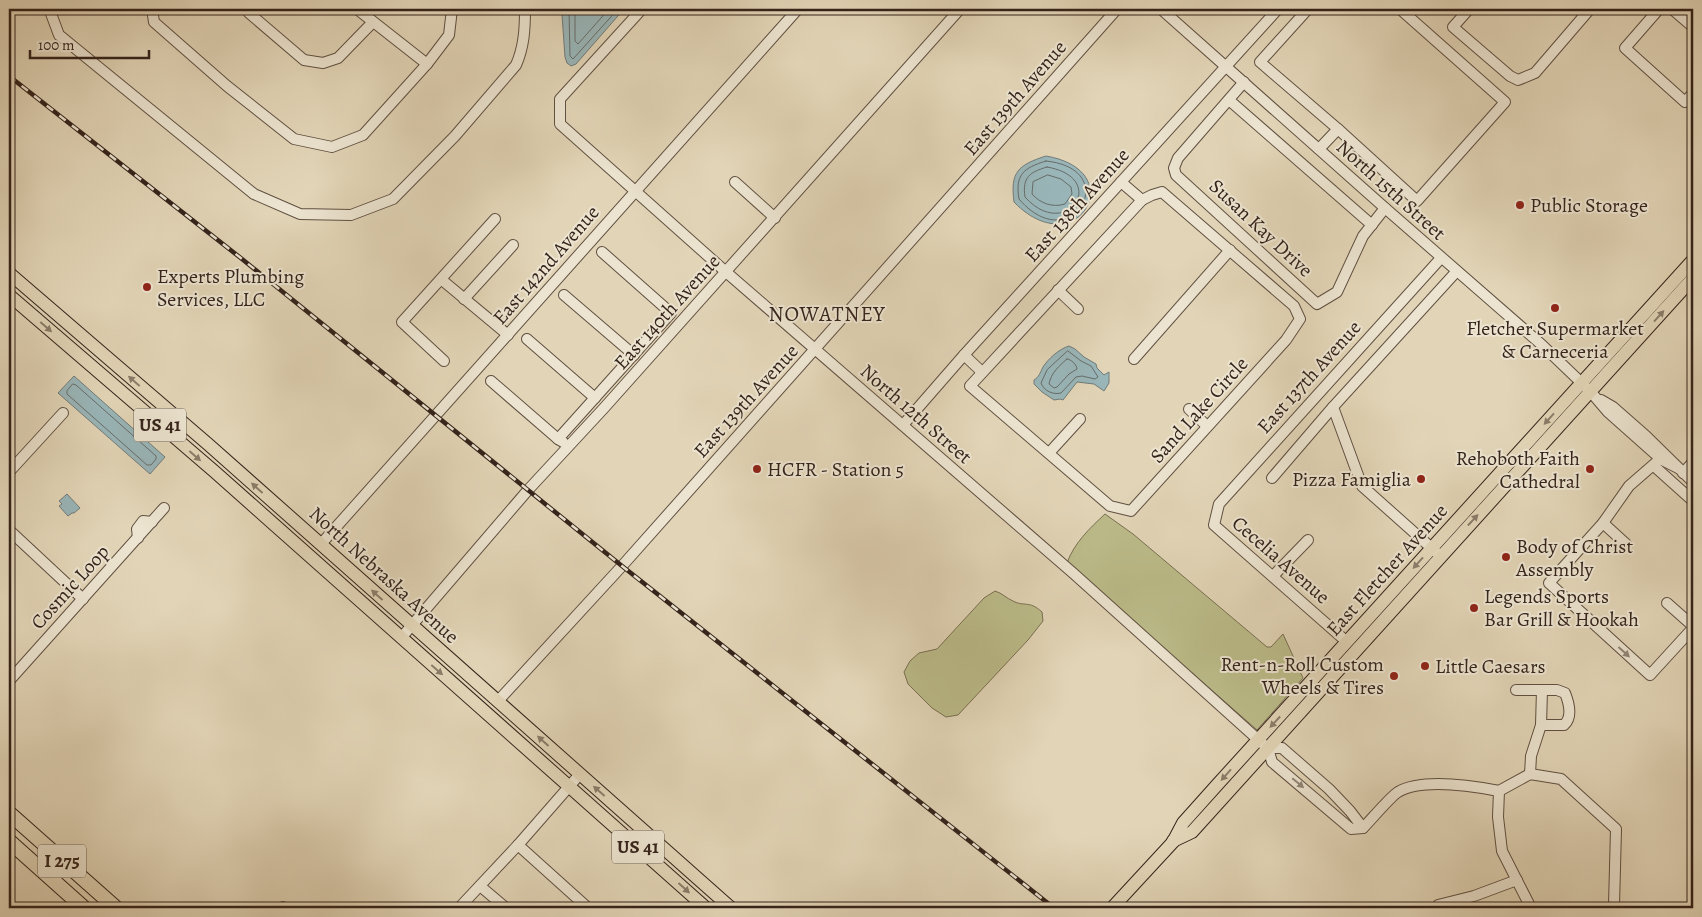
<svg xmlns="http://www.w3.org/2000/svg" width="1702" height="917" font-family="Alegreya,serif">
<rect width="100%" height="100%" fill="#e2d5b7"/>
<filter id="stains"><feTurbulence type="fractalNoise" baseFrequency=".004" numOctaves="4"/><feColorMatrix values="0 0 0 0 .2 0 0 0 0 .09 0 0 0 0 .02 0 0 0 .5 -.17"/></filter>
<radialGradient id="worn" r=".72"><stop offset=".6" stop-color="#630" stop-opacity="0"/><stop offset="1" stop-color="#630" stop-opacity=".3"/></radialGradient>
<!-- green -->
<g fill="#bbbb89" stroke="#786f52">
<path d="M1105,514L1133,534L1267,647H1271L1283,634L1303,678L1257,730L1067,563C1074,543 1090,528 1105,514Z"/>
<path d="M995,591C1002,593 1006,598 1013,601C1024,607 1029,600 1042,612L1043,621L1028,640L958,715L946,717L932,708L908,684L904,672L910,661L919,653L937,649L984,598Z"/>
</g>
<!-- water -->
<g fill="#99b6b9" stroke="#717b7a">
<polygon points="564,9 624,9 576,64 571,66 567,63 565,57 562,15"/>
<path d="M1046,156C1133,171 1076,266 1014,202C1010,172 1018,165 1046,156Z"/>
<path d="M1069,346L1075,349L1084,357L1096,364L1097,368L1104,375L1109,372V383L1104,391L1094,384L1077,382L1063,400L1060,399L1054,400L1042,392L1034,384V380C1039,377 1040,373 1043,367C1048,359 1059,349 1069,346Z"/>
<polygon points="74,376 165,457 150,474 58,393"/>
<polygon points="67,494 80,508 74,513 72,513 68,516 59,506 62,504 59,501"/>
</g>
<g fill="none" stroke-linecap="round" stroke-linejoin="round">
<!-- shore -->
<g stroke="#666c6a" stroke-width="1">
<polyline points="569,9 570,56 573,59 618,9"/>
<polyline points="575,9 575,41 578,44 609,9"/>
<path d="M1046,161C1125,169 1071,260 1019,199C1015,175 1023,168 1046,161Z"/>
<path d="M1047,167C1111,178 1066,243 1025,197C1022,177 1030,172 1047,167Z"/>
<path d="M1048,175L1061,179L1071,187L1072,194L1065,204C1052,208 1040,203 1032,194L1033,182Z"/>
<path d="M1068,351L1081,361L1091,366L1098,377L1095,379L1082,376L1076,377L1061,393C1053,395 1044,391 1041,383L1047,370Z"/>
<path d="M1067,359C1071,359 1077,365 1077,369L1069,374L1057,387L1054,388L1049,384C1051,373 1059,366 1067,359Z"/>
<polygon points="73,384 76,385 156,456 156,459 151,465 147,465 67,394 67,391"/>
</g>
<!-- minor casing -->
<g stroke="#605042" stroke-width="12">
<g id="minor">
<path d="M50,9V11L59,35L254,194L300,214L351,215L393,199L455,136L516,65C524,47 525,29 525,9"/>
<polyline points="152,9 154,22 227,86 294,139 332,147 363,135 427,64 449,35 452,9"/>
<polyline points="248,9 249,13 304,60 323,63 338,58 373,22"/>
<polyline points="357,9 427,64"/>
<polyline points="642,9 560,99 560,124 726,272 1073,573 1263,744"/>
<polyline points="1161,9 1385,208 1542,345 1590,391 1608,412 1662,460 1678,468"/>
<polyline points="1308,9 1260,62 1338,129 1417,201 1505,102 1400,9"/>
<polyline points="1469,9 1453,27 1510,76 1518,80 1535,73 1590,9"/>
<polyline points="1659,9 1625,48 1685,102 1693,93"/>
<polyline points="1672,9 1693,27"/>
<polyline points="1244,82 1178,158 1174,168 1176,175 1317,304 1337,292 1363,236 1385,208"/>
<polyline points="1229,100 1372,225"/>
<polyline points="1319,149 1338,129"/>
<polyline points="735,182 775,218"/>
<polyline points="1121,182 1142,200"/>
<polygon points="1162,192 1294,306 1300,319 1286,340 1131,511 1110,506 970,386 1142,200 1152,195"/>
<polyline points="442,280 508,335"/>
<polyline points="1058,290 1078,309"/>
<polyline points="564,295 634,355"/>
<polyline points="464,299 513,245"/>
<polyline points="527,339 595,398"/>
<polyline points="964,355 982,372"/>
<polyline points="1134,359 1230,250"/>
<polyline points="444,361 402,322 495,219"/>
<polyline points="491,381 558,439 563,442"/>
<polyline points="1601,400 1613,407 1646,436 1693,482"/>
<polyline points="1333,407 1362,486 1436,552"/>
<polyline points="1189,409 1207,426"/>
<polyline points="903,425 964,355 1278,9"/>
<polyline points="558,439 671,313 602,252"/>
<polyline points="1049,453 1080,419"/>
<polyline points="1660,459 1629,486 1603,523 1549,583 1650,675 1693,628"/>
<polyline points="1654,466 1693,501"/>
<polyline points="9,472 63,413"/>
<polyline points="1683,473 1693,462"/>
<polyline points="1272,478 1333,407 1456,272"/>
<polyline points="1603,523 1626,544"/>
<polyline points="9,530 83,599"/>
<polyline points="138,538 137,529 143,521 152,522"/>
<polyline points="321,544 798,9"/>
<polyline points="1273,576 1308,540"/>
<polyline points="1667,603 1693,626"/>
<polyline points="401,638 528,490 604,408 960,9"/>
<polyline points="1347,642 1214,525 1219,504 1441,258"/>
<polyline points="9,681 164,508"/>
<path d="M1516,690H1557L1565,693C1569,703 1573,717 1564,725H1541L1531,756L1530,774"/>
<polyline points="498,701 622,566 1117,9"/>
<polyline points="1541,725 1542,690"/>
<path d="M1268,748L1272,762L1351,829L1363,828C1371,820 1390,797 1398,792C1422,778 1473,786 1499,791"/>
<polyline points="1268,748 1282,748 1329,789 1350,811 1363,828"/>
<polyline points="518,845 588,908"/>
<polyline points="480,886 506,908"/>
<polyline points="1438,905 1474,896 1517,880"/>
<polyline points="283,907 284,908"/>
<polyline points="459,908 518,845 580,774"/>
<polyline points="1531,908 1502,851 1498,817 1499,791 1530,774 1561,779 1616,829 1614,905 1617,908"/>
</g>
</g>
<!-- major casing -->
<g stroke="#34231b" stroke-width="14">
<g id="major">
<polyline points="9,273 209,445 731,908"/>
<polyline points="9,295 215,472 706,908"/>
<polyline points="1173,841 1192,832 1693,278"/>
<polyline points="1112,908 1173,842 1183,823 1217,785 1693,260"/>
</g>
</g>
<!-- highway casing -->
<g stroke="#34231b" stroke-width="16">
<g id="highway">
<polyline points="9,813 116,908"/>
<polyline points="9,841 84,908"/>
</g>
</g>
<!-- minor -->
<use href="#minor" stroke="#ece4d0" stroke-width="10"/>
<!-- major -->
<use href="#major" stroke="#e2d5b7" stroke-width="12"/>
<!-- highway -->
<use href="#highway" stroke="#e2d5b7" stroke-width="14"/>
<!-- rail casing -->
<g stroke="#34231b" stroke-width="4.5">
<polyline id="rail" points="9,76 242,259 622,566 1054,908"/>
</g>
<!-- rail -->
<use href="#rail" stroke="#ece4d0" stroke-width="2.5" stroke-dasharray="8" stroke-linecap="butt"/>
</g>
<!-- one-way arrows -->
<defs><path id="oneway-solid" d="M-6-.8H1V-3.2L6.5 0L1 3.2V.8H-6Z" transform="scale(1.25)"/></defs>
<g fill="#8b7c69">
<use href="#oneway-solid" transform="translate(1659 316) rotate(-48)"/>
<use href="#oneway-solid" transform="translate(46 327) rotate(41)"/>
<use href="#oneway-solid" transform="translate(134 381) rotate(-139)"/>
<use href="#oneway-solid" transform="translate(1549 419) rotate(132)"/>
<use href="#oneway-solid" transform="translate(195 456) rotate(41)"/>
<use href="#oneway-solid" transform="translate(257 488) rotate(-138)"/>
<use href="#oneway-solid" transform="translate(1473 520) rotate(-47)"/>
<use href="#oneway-solid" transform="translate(1418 563) rotate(132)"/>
<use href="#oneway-solid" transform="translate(377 595) rotate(-138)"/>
<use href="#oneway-solid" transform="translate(437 670) rotate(41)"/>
<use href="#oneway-solid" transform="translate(1275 722) rotate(133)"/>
<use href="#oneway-solid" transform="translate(543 741) rotate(-138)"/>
<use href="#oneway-solid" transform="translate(1226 775) rotate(132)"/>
<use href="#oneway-solid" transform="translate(599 791) rotate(-139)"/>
<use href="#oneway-solid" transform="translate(684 888) rotate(42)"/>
</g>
<g fill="#908476">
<use href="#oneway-solid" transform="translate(1624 652) rotate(42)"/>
<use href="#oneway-solid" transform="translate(1298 783) rotate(40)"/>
</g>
<!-- markers -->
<g fill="#8f2418" stroke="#ece4d0" stroke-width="2">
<circle cx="1520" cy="205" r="5"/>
<circle cx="147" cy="287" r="5"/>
<circle cx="1555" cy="308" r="5"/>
<circle cx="757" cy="469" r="5"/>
<circle cx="1590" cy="469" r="5"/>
<circle cx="1421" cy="479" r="5"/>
<circle cx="1506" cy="557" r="5"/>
<circle cx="1474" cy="608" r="5"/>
<circle cx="1425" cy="666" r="5"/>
<circle cx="1394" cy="676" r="5"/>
</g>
<g text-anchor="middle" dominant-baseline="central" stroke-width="4" stroke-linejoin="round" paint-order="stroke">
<!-- shield labels -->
<g fill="#ece4d0" stroke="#6b5d51" stroke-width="1">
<rect x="134" y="408.5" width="52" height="33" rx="4"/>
<rect x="612" y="830.5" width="52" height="33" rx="4"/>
<rect x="38" y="844.5" width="48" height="33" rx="4"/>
</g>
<g font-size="19" font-weight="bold" fill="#34231b">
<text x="160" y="425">US 41</text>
<text x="638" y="847">US 41</text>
<text x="62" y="861">I 275</text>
</g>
<!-- street labels -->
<g font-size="20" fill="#34231b" stroke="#ece4d0">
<text transform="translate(1015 98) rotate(-49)">East 139th Avenue</text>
<text transform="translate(1391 190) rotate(42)">North 15th Street</text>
<text transform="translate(1077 205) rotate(-48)">East 138th Avenue</text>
<text transform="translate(1261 228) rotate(43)">Susan Kay Drive</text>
<text transform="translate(546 265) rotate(-49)">East 142nd Avenue</text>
<text transform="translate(667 312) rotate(-48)">East 140th Avenue</text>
<text transform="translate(1309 377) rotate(-48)">East 137th Avenue</text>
<text transform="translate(746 401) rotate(-48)">East 139th Avenue</text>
<text transform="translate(1199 410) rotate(-48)">Sand Lake Circle</text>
<text transform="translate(916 414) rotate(41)">North 12th Street</text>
<text transform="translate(1281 560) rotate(41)">Cecelia Avenue</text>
<text transform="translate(1387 570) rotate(-48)">East Fletcher Avenue</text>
<text transform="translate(384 575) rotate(42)">North Nebraska Avenue</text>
<text transform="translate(70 587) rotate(-48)">Cosmic Loop</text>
</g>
<!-- poi labels -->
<g font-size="20" fill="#34231b" stroke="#ece4d0" text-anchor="start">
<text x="1530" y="205">Public Storage</text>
<text x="157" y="276">Experts Plumbing<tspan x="157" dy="23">Services, LLC</tspan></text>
<text x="1555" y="328" text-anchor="middle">Fletcher Supermarket<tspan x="1555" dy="23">&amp; Carneceria</tspan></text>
<text x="1580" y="458" text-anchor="end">Rehoboth Faith<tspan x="1580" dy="23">Cathedral</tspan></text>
<text x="767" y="469">HCFR - Station 5</text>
<text x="1411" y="479" text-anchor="end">Pizza Famiglia</text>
<text x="1516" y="546">Body of Christ<tspan x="1516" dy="23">Assembly</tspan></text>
<text x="1484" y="596">Legends Sports<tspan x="1484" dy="23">Bar Grill &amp; Hookah</tspan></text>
<text x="1384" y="664" text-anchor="end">Rent-n-Roll Custom<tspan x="1384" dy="23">Wheels &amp; Tires</tspan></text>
<text x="1435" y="666">Little Caesars</text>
</g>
<!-- neighbourhood labels -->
<g font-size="21" letter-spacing="1" fill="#34231b" stroke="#ece4d0">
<text x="827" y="314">NOWATNEY</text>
</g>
</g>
<!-- margin -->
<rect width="1702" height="917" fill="none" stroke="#e2d5b7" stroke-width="30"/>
<rect x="10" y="10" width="1682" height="897" fill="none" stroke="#34231b" stroke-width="2.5"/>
<rect x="15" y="15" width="1672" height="887" fill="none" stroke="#34231b"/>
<!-- scale -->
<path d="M30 50v8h119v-8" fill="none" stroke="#34231b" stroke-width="2.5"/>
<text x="38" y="50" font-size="15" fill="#34231b" stroke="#ece4d0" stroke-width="4" paint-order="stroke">100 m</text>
<rect width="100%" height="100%" filter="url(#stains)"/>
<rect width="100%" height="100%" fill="url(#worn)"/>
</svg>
